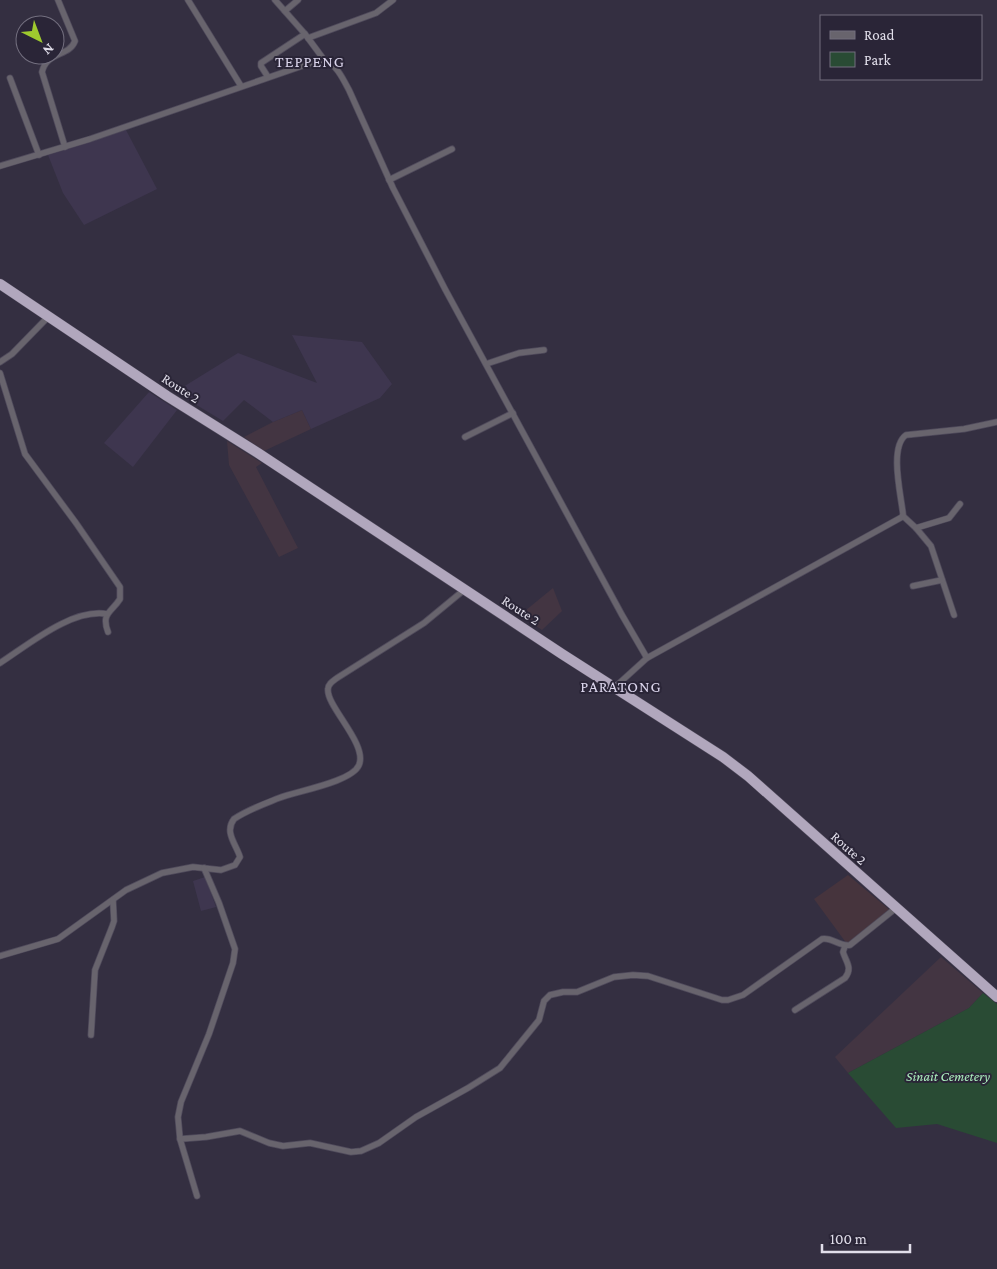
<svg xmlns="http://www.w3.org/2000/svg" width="997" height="1269" font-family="'Crimson Pro',serif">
<rect width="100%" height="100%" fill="#342f41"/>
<!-- commercial -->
<g fill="#433542">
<polygon points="302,410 311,429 264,451 244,437 273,422"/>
<polygon points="227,441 262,463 256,467 298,548 279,557 229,465"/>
<polygon points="553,588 562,611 542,630 520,615"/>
<polygon points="941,957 983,993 969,1008 848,1073 835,1057"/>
</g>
<!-- built -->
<g fill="#3e364f">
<polygon points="126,130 157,189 84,225 63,193 48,155"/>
<polygon points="292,335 362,342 392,384 380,398 311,429 302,410 273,422 244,400 223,421 175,392 238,353 317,383"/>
<polygon points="149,392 177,410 133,467 104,443"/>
<polygon points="205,877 216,907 201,911 193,881"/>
</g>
<!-- medical -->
<polygon fill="#46343d" points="848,875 891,911 847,944 814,899"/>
<!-- green -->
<polygon fill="#294b34" points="983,993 997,1004 997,1143 937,1124 896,1128 848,1073 969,1008"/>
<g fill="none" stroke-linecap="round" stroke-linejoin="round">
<!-- street casing -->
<g stroke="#504b5c" stroke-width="7">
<g id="street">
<path d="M58,0L75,41C69,57 47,51 42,72L65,147"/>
<polyline points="188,0 241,86"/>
<polyline points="275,0 305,34 325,61"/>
<polyline points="285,11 298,0"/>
<polyline points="308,38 376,13 393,0"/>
<polyline points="268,77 261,66 261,63 305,34"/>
<polyline points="10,78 39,155"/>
<path d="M0,166L90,139L302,66C309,64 320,59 326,61C337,65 344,81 349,90L393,188L445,289L622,615L647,658"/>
<polyline points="389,180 452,149"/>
<polyline points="0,362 12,354 48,317"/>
<polyline points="486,364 519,353 544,350"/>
<path d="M0,373L25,454L76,523L120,587V599C111,613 101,613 108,632"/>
<polyline points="465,437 513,413"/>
<polyline points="903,516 916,528 949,518 960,504"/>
<polyline points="916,528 931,546 954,615"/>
<polyline points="913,586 942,580"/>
<path d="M0,663C28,645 72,608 107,614"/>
<path d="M615,687L647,658L902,517L903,514C901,495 889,447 906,435L964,429L997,422"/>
<path d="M0,956L58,939L126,890L162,873L193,867L221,870L235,865L240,857C236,844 224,832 234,819C247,810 264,804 279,798C297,791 352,782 359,765C368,744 326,706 328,689C328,684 333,681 337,678L424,623L464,590"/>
<path d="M795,1010L845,978C853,968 846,962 843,952L845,946"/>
<polyline points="91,1035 95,970 112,927 114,921 113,900"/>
<path d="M180,1139L206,1137L240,1131L269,1143L283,1146L310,1143L351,1152L361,1151L379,1143L416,1117L468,1088L500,1068L539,1020L544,1001L550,995L563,992H577L614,977L633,975L648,976L722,1000H728L743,995L822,939C832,937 840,947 850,945L896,908"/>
<polyline points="197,1196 180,1139 178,1117 181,1102 209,1034 233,963 235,949 219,903 204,868"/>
</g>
</g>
<!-- highway casing -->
<g stroke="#504b5c" stroke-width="11">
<polyline id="highway" points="0,284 167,396 258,453 562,654 723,757 748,776 997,997"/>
</g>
<!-- street -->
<use href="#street" stroke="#68646d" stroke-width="5.5"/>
<!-- highway -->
<use href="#highway" stroke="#b1a7bd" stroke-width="10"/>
</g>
<g text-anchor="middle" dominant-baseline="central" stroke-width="4" stroke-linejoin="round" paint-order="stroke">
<!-- street labels -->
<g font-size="14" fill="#e1deea" stroke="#2a2537">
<text transform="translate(181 388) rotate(33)">Route 2</text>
<text transform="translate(521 610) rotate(33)">Route 2</text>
<text transform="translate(849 848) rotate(42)">Route 2</text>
</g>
<!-- park labels -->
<g font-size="14" font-style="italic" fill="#acefbe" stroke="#2a2537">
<text x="948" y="1076">Sinait Cemetery</text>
</g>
<!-- quarter labels -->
<g font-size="16" letter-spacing="1" fill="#dad4eb" stroke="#2a2537">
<text x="310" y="61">TEPPENG</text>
<text x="621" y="686">PARATONG</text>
</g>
</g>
<!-- legend -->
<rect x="820" y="15" width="162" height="65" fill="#2a2537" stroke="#736f7f"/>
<rect x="830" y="31" width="25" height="8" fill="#68646d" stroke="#736f7f"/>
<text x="864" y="40" font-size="15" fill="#e1deea">Road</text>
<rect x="830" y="52" width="25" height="15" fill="#294b34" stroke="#736f7f"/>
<text x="864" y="65" font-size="15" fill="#e1deea">Park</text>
<!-- north arrow -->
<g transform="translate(40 40) rotate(138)"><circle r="24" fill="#2a2537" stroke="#736f7f"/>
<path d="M0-4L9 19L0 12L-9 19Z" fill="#9fca2e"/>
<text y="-8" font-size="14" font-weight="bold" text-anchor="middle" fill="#e1deea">N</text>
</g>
<!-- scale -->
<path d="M822 1244v8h88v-8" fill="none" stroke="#e1deea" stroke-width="2.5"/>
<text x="830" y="1244" font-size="15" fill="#e1deea" stroke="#2a2537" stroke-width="4" paint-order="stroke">100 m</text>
</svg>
